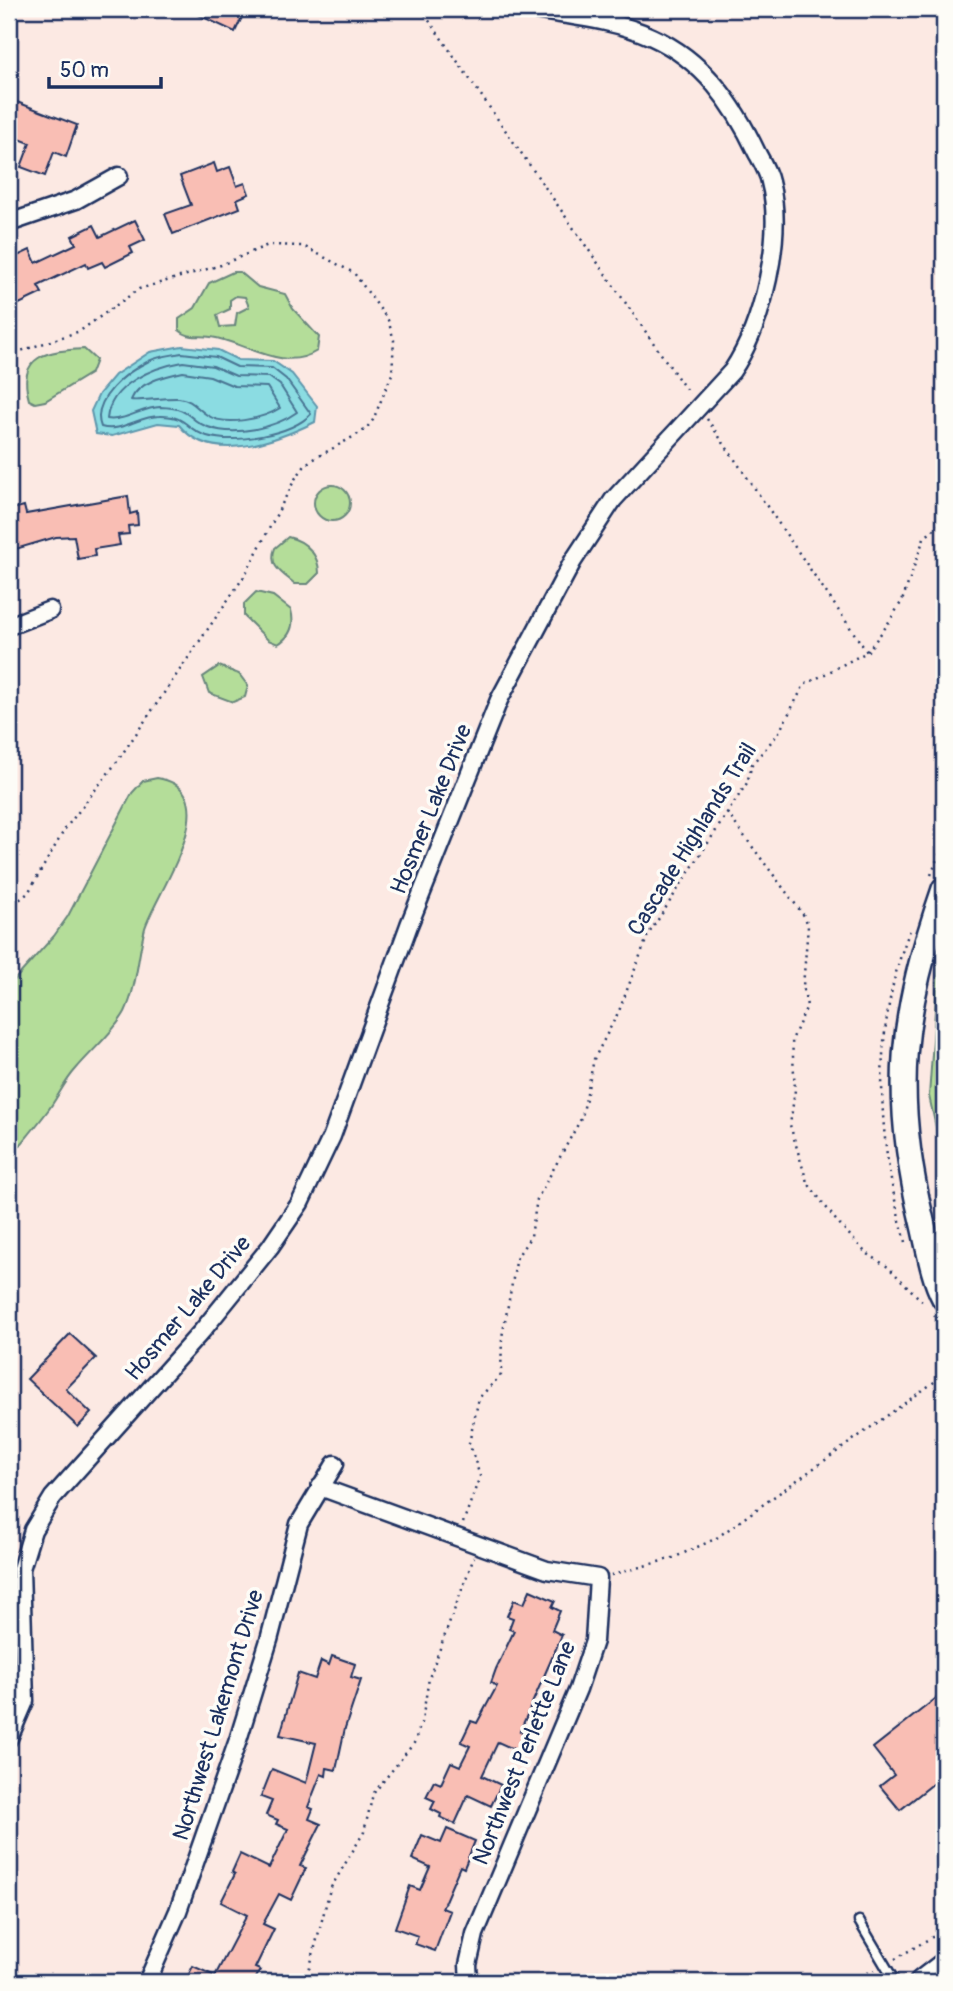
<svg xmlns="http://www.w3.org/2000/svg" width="953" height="1991" font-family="Pangolin,sans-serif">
<rect width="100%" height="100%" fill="#fce9e3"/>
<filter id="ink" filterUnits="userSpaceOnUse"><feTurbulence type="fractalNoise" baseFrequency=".0143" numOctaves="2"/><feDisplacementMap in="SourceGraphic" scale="14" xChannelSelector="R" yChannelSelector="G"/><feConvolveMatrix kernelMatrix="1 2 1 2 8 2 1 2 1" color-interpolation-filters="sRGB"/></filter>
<g filter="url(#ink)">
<!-- green -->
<g fill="#b4dd99" stroke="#68867c" stroke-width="2" fill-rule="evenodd">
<path d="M233,272H240L258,287L285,294L293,309L319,337L317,351C282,373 246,342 211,337C198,335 189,339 179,330V319L195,308L209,283ZM236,296L245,297L249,307L237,313L235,326L220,327L217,315L230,309V300Z"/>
<path d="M84,349L96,360L91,373L45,401L35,403L29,400C16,354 49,351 84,349Z"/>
<circle cx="332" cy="503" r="18"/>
<path d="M288,537C306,541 319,555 319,573L308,584H295C282,573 268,566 275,548Z"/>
<path d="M256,592L273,596L291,610C295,625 291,636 278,644L268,640L244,616V604Z"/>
<polygon points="219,666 239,674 248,686 245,697 233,702 209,693 203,677"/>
<path d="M157,778C232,790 155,895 145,928C138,954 137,987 125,1012C114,1032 91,1051 76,1069C64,1082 57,1099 46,1113C34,1129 21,1144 9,1159V986L54,936L68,916L132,793L143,781Z"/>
<polygon points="944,934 944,1163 929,1096 940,942"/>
</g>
<!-- water -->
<path fill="#8bdce2" stroke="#5e97ad" stroke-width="2" d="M182,346L218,350L238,360L273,361L292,374L317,406L315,422C276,441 212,466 179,425L158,423L112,436L96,434L91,411L99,394L115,375L150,352Z"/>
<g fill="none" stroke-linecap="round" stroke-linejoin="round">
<!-- shore -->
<g stroke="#487493" stroke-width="2">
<path d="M182,353L216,357L237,367L272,368L286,379L311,414C291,435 234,444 207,436C185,430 188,415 159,416C139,416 121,433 101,427C90,400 128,371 149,361C159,356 172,355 182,353Z"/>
<path d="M183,362L213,366L236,376L269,377L280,385L297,412C275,428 235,437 208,427C186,420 194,408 160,407C143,407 124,422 107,419C110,384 154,367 183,362Z"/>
<path d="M183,372L210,376L234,386L267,387L280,408C263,419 225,427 207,415C196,408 193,400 179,398C167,397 136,402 131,400C138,382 165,376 183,372Z"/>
</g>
</g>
<!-- building -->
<g fill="#f9beb4" stroke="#1b2f5e" stroke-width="2">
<polygon points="186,9 246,9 235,32"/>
<polygon points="9,99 77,125 66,157 54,152 45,176 21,167 30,143 9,135"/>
<polygon points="214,163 217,172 230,167 237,186 245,183 249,194 237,199 240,208 173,234 165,214 191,205 180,176"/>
<polygon points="135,220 145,240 130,247 133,253 105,267 102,262 88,268 86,263 38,286 42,293 13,307 9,298 9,264 15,261 13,258 30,250 36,263 76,244 72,236 94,225 100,237"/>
<polygon points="128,496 130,514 137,512 138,525 128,526 129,534 118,535 120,545 94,549 95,556 78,559 74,536 56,537 9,551 9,510 24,506 26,514"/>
<polygon points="70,1334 96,1358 66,1389 91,1413 78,1427 27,1379"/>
<polygon points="530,1590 555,1601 552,1607 560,1611 552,1630 562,1635 520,1731 529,1735 520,1752 498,1742 482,1776 501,1785 491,1806 468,1795 455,1824 440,1817 441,1814 431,1809 435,1801 426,1797 434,1781 441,1784 451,1762 460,1766 470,1746 461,1742 471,1721 477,1723 497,1686 491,1683 496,1669 514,1631 509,1629 513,1618 507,1616 514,1600 524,1604"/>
<polygon points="332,1656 355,1664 351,1677 361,1680 345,1728 336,1770 327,1768 326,1776 321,1774 308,1807 313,1809 309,1819 321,1824 300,1866 306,1868 291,1900 279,1894 263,1924 274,1929 255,1968 260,1970 254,1982 185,1982 193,1966 215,1976 247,1915 221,1902 235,1874 232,1872 240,1854 269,1868 288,1829 276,1824 278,1820 266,1815 272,1801 261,1797 272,1769 306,1783 316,1743 280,1735 298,1673 315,1679 321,1661 329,1665"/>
<polygon points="944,1692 944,1775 900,1810 880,1786 894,1775 873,1748"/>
<polygon points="447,1829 475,1841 464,1868 460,1866 442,1908 450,1911 435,1951 415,1944 418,1936 395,1928 410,1886 420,1890 430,1867 412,1859 422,1835 441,1843"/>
</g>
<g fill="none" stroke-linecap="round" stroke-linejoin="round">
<!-- lane casing -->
<g stroke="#1b2f5e" stroke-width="13">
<polyline id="lane" points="859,1921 895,1982"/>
</g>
<!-- street casing -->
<g stroke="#1b2f5e" stroke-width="21">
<g id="street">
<polyline points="9,223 76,200 119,176"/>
<polyline points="9,626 50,610"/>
<polyline points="320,1487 547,1570 598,1578 594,1641 578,1689 475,1934 468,1965 469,1982"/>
<path d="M9,1738L25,1701L21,1569L33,1530L53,1497L202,1331L270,1247L300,1203L332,1136L409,925L499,700L573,561L613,500L732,371C763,325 784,235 770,182C768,172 762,162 757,153C734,104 703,60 652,37C613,19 569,16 527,9"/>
<polyline points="147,1982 178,1911 238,1740 269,1640 299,1524 335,1464"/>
</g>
</g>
<!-- secondary casing -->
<g stroke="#1b2f5e" stroke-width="28">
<g id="secondary">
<path d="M944,889C901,1013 891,1092 922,1221C928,1245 932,1276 944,1298"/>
<polyline points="922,1982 944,1965"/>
</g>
</g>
<!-- path -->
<g stroke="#1b2f5e" stroke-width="2.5" stroke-dasharray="2 5" stroke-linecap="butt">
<polyline points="421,9 689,394"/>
<polyline points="9,355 80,331 139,289 221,265 268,245 303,246 354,273 388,320 394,340 392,374 373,420 365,430 307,463 295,479 245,575 116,763 65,829 28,893 9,908"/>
<polyline points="707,419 867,652"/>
<polyline points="727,813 805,917 808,926 803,986 807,1006 792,1040 795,1090 790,1125 807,1182 835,1219 865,1252 888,1267 925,1304"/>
<polyline points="931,875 944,843"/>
<path d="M906,1242C876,1143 871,1028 910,930"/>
<polyline points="934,1315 944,1330"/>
<polyline points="463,1523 480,1476 469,1443 479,1398 501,1375 502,1337 517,1257 531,1236 537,1199 582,1117 594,1059 619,1011 648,935 747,783 752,764 778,734 804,685 867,652 885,628 902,601 924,538 944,521"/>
<polyline points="611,1575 673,1558 715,1539 944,1375"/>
<polyline points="895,1959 944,1930"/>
<polyline points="306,1982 330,1889 364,1832 373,1794 414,1743 422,1721 429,1678 474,1557"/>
<polyline points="848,1982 874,1970"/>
</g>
<!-- lane -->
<use href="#lane" stroke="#fdfcf7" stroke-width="8"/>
<!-- street -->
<use href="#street" stroke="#fdfcf7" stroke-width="16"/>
<!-- secondary -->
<use href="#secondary" stroke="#fdfcf7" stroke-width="23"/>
</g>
</g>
<g text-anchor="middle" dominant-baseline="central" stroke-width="7" stroke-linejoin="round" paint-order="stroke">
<!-- street labels -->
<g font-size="23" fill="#1b2f5e" stroke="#fdfcf7">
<text transform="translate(431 809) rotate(-68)">Hosmer Lake Drive</text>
<text transform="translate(692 839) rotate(-58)">Cascade Highlands Trail</text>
<text transform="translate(188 1308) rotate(-50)">Hosmer Lake Drive</text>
<text transform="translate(218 1715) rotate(-73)">Northwest Lakemont Drive</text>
<text transform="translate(524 1753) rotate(-68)">Northwest Perlette Lane</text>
</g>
</g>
<!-- margin -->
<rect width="953" height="1991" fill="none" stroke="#fdfcf7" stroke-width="35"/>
<rect x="18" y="18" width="918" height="1956" fill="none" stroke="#1b2f5e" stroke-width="2.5" filter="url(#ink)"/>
<!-- scale -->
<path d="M49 77v10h112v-10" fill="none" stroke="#1b2f5e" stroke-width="3.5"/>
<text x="60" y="77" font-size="21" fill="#1b2f5e" stroke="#fdfcf7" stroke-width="5" paint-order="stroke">50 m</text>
</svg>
